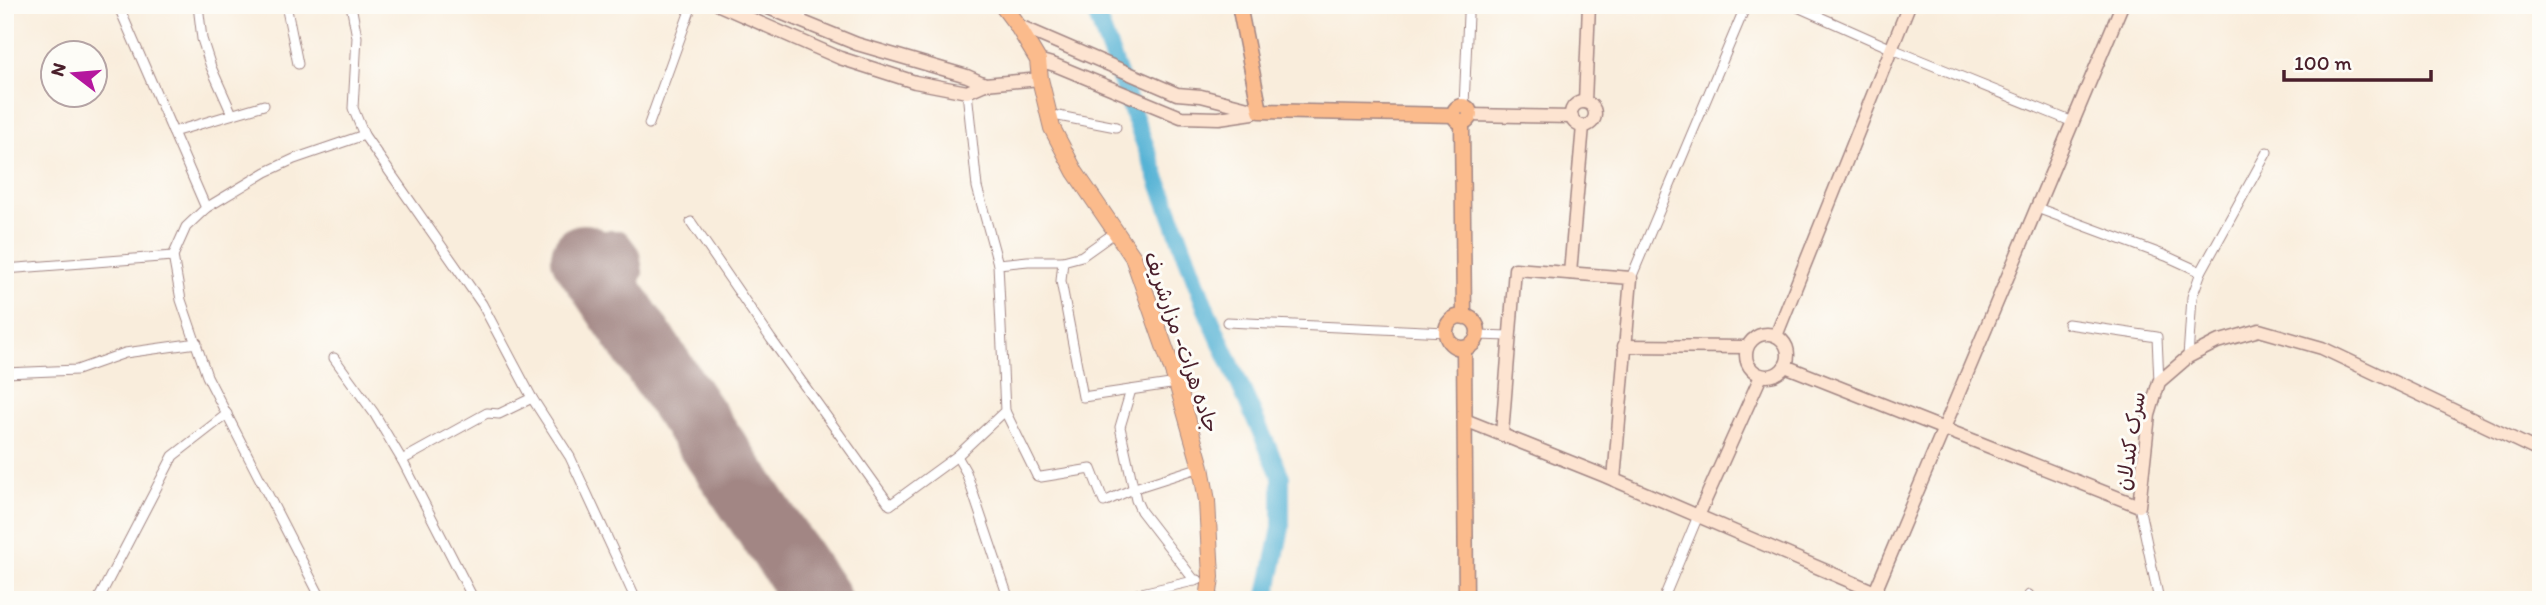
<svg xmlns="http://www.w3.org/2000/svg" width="2546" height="605" font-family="Itim,'Playpen Sans Arabic',sans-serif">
<rect width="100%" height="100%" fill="#fdfcf7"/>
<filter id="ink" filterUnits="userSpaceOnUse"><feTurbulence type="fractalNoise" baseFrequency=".0143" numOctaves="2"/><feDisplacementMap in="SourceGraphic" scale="14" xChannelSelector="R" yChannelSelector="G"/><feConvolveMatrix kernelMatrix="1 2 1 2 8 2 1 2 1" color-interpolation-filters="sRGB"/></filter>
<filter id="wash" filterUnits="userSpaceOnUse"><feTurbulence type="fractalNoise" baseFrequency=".00686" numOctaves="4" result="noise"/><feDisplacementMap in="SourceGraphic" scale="28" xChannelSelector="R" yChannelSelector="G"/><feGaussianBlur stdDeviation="1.57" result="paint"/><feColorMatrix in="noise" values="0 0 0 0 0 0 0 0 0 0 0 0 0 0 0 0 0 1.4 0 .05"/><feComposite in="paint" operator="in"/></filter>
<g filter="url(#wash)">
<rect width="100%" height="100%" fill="#f9eddc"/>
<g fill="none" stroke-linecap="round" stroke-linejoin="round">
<!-- river -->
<polyline stroke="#57b3d5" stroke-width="18" points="1093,5 1206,309 1281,477 1281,528 1266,600"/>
<!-- taxiway -->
<polyline stroke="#a28684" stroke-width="26" points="584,257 602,243 618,243 627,255 630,272 622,284 609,294"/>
<!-- runway -->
<polyline stroke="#a28684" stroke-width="66" points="584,257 818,600"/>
</g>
</g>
<g filter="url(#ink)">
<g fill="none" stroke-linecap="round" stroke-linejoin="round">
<!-- street casing -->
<g stroke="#a28684" stroke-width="11">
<g id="street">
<polyline points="118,5 206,208"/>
<polyline points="198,5 202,39 211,67 232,114"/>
<polyline points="286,5 298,64"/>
<polyline points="351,5 357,37 353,108 364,135 482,304 532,398 570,457 636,600"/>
<polyline points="799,5 803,23"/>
<polyline points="1793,5 1890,48 2073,122"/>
<polyline points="967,92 977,187 998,264"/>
<polyline points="1464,106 1468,15"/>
<polyline points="1048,114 1116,127"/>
<polyline points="649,124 692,5"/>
<polyline points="173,132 264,105"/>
<polyline points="2037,208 2166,256 2201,272"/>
<polyline points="691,222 771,339 890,505 957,456 1005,411 998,264 1028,261 1063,261 1082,256 1117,231"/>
<polyline points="1063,261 1061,281 1083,397 1177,383"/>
<polyline points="5,269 173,256"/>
<polyline points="1631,278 1746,5"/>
<polyline points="1227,322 1446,332"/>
<polyline points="2068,324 2157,337 2159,382"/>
<polyline points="1478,335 1510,336"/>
<polyline points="2188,357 2192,297 2201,272 2267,152"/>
<polyline points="334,358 374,413 402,460 474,600"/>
<polyline points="5,373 77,370 125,353 197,343"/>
<polyline points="1131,390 1120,427 1136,500 1141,511 1195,581"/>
<polyline points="1005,411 1037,476 1041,477 1091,469 1104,502 1135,488 1201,467"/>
<polyline points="957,456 966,472 1009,600"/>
<polyline points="402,460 487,413 499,414 532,398"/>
<polyline points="2139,506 2159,600"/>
<polyline points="98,600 173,456 227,414"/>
<polyline points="322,600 207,376 181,300 173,256 186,227 206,208 266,172 294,159 364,135"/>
<polyline points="1111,600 1198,580"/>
<polyline points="1663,600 1698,516"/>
<polyline points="1872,600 1875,592 1894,600"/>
<polyline points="2028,600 2029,595"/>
</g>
</g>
<!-- secondary casing -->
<g stroke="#a28684" stroke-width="15">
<g id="secondary">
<polyline points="719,5 840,58 915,82 967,92 985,84 1040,79"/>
<polyline points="761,5 857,44 967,76 985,84"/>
<polyline points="1017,25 1177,94 1201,96 1260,111"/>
<polyline points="1038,60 1055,65 1181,117 1219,118 1253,113"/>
<circle cx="1583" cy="114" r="12"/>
<polyline points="1585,102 1589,5"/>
<polyline points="1470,115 1572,117"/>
<polyline points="1570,273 1583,126"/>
<circle cx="1767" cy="355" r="21"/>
<polyline points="1776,336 1909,5"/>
<polyline points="1624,346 1747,347"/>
<polyline points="1785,366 2139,506 2149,415 2159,382 2188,357 2217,342 2259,330 2322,348 2541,452"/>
<polyline points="1465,420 1605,476 1875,592 2122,5"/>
<polyline points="1502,434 1515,269 1631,278 1614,480"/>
<polyline points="1698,516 1761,376"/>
</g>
</g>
<!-- primary casing -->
<g stroke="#a28684" stroke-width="17">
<g id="primary">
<polyline points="1239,5 1260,111 1453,115"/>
<circle cx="1462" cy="114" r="8"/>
<polyline points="1462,123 1464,317"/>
<circle cx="1462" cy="332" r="16"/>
<polyline points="1464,348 1466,600"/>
</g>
</g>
<!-- highway casing -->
<g stroke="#a28684" stroke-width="18">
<polyline id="highway" points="1002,5 1017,25 1038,60 1040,79 1052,128 1075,172 1133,257 1177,383 1201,467 1207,501 1211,577 1208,600"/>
</g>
<!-- street -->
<use href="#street" stroke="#fff" stroke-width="9"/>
<!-- secondary -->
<use href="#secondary" stroke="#fde4d1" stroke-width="12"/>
<!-- primary -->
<use href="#primary" stroke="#fbbb8c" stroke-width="14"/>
<!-- highway -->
<use href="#highway" stroke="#fbbb8c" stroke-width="16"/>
</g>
</g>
<g text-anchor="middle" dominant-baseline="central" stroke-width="6" stroke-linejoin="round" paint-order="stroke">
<!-- street labels -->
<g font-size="21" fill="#4a1f2b" stroke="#fdfcf7">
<text transform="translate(1182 342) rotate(71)">جاده هرات- مزارشریف</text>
<text transform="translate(2130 441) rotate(-81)">سرک کندلان</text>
</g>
</g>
<!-- margin -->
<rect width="2546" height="605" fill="none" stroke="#fdfcf7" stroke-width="28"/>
<!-- north arrow -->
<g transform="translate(74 74) rotate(286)"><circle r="33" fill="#fdfcf7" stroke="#b5a4a5" stroke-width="2"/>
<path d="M0-5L12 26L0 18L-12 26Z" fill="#b5179e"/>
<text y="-10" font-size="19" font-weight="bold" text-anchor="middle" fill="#4a1f2b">N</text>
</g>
<!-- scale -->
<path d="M2284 70v10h147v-10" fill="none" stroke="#4a1f2b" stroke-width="3.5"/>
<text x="2294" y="70" font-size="21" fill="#4a1f2b" stroke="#fdfcf7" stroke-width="5" paint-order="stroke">100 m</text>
</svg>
